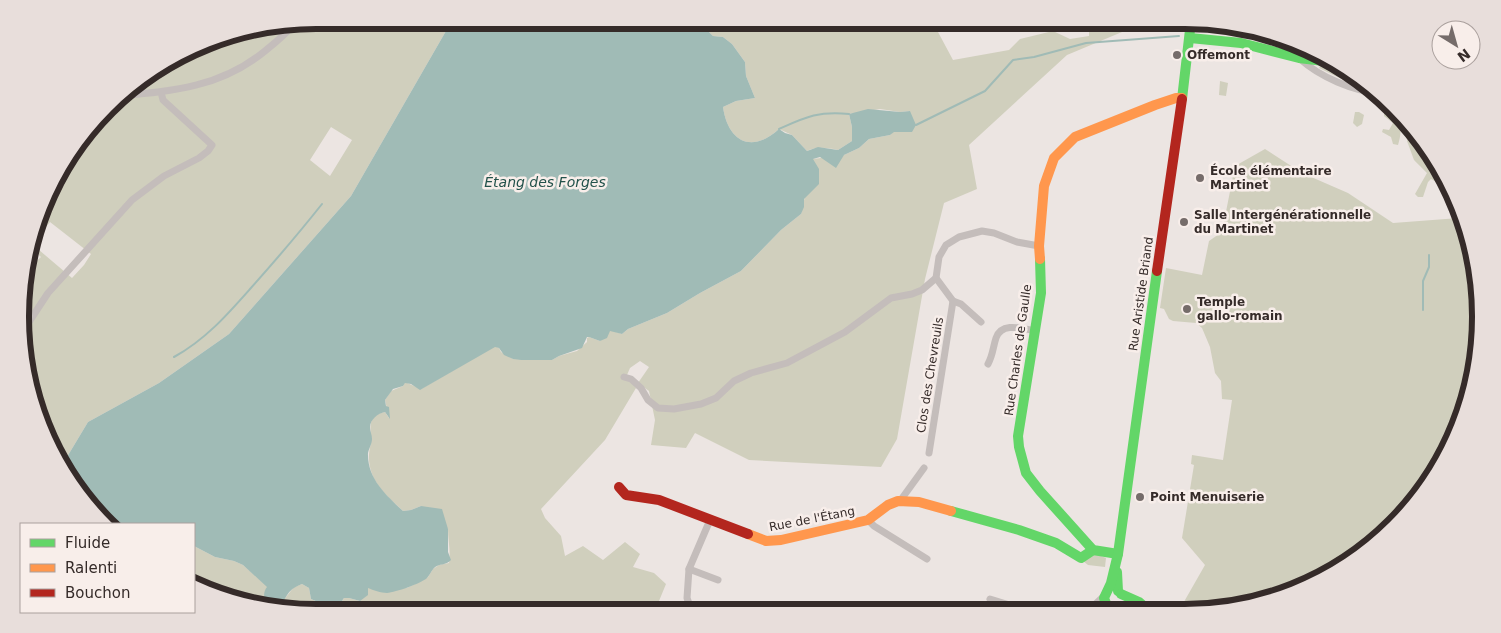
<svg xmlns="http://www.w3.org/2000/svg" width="1501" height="633" font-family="'DejaVu Sans',sans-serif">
<rect width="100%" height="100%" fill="#ece5e2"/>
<!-- green -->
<g fill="#d0cfbd" fill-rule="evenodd">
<path d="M317,20H451L450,24L351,196L229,334L159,383L88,422L61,467L23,355L25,272L41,257L30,247L38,225L45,218L42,215L60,168L121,93L221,36ZM331,127L352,140L330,176L310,160ZM50,222L91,254L84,265L72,278L32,244Z"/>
<path d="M702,20H935L938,32L953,60L1009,50L1020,39L1053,31L1070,39L1089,36V28C1105,23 1118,18 1135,22L1134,27L1067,55L969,145L977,189L944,203L925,279L897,439L881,467L749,460L695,433L686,448L651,445L655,420L649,391L638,383L649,367L640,361L630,368L627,375L636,388L605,440L541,509L545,518L561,536L565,556L583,546L603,560L625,542L640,554L633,567L654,573L666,584L659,601C666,604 679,612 686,609L687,612C675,612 659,607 649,612L317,613L278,607L294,587L302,584L309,588L311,599L334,608C341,608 340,604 344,598H349L360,601L367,588H407L428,577L433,569L439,565L449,563C451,553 448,540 448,529L421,506L411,510L403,511C386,495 368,481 369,455C369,449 372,442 371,436C370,424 369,415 385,412L389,418L385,400L391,391L403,386L405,382L421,389L495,346L499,348L501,352L513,359L552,360L559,356L577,351L587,342V338L589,337L600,341L610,330L622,334L628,329L667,313L700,293L741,271L781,230L801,214L813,159L844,155L859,148L869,139L890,135L910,111L900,112L880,109L849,114L852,127V141L838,150C828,148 817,146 807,151L792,135L779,129C752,154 728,142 723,107L736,101L755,98L746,76L745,62L732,44L723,37L713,36L704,27Z"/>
<polygon points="1274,35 1280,36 1292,43 1292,47 1288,46 1285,48 1274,45"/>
<polygon points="1320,66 1336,68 1372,89 1358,87 1319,68"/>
<polygon points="1220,81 1228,83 1226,96 1219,95"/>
<path d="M1388,104C1399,118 1404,127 1398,145L1393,144L1391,137L1382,132L1383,129L1389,130L1393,123L1384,116V110Z"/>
<polygon points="1355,112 1359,112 1364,115 1362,124 1357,127 1353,123"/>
<path d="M1410,132L1430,159L1429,163C1439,173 1449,179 1453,194L1449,193L1444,186L1431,179L1428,182L1423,197H1418L1415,194L1427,173L1414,160L1407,141Z"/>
<polygon points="1265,149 1302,173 1348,193 1393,223 1459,218 1480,297 1465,412 1420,497 1365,552 1298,590 1223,610 1185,611 1181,607 1205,565 1182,538 1194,465 1191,464 1192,455 1223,460 1232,400 1222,399 1221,381 1215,373 1210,347 1202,328 1196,323 1173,321 1169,319 1164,309 1160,308 1166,268 1202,275 1209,241 1222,232 1235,166"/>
<polygon points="194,546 215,557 234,561 243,565 268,587 265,602 268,605 221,597 194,581"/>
<polygon points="1096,554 1106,558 1105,567 1088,565 1083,561"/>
</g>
<!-- water -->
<path fill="#a0bbb6" d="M451,20H702L704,27L713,36L723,37L732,44L745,62L746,76L755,98L736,101L723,107C728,142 752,154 779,129L785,133L792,135L807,151L818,147L838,150L852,141V127L849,114L868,109L900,112L910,111L916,125L912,132H894L890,135L869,139L859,148L844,155L836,168L820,157L813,159L819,169V184L804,199V207L801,214L781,230L741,271L700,293L667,313L628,329L622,334L610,331L607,338L600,341L589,337H587L582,348L559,356L552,360H521L513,359L504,355L499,348L495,347L420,390L411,384L405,383L403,386L393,389L385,400L386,406L389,407L390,419L385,412C378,413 370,420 370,427C370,431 372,435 372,439C372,444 369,448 368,453C367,479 387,496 403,511L411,510L421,506L442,509L448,529V552L451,560C446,566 439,563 434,568C431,571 430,575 427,578C420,584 396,592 387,593C381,593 373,590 368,588V595L360,601L349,598H344C340,603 342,608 334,609L311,599L309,588L302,584C285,590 288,599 278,607L268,605C263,599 263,592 267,587L243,565L234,561L215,557L194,546V524H109L61,467L88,422L159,383L229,334L351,196L450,24Z"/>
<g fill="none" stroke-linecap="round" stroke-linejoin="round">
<!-- stream -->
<g stroke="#a0bbb6" stroke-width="2">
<polyline points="916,125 985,91 1013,60 1034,57 1086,43 1179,36"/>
<path d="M779,129C806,117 818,111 849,114"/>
<polyline points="1423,310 1423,281 1429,267 1429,255"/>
<path d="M174,357C205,340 227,315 250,289C275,261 299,233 322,204"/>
</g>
<!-- street -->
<g stroke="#c4bdbb" stroke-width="7">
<path d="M1300,59C1320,77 1353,91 1379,93"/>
<path d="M119,96C174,91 221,87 265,51C275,43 286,34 294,24"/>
<polyline points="953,301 961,304 981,322"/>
<polyline points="23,331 48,293 132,200 164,176 199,158 208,151 212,145 163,100 161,92"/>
<path d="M988,364C993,355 993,347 996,338C1002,321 1023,329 1036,331"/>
<polyline points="624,377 631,379 641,388 648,400 658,408 674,409 701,404 716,398 734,381 751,373 787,363 845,332 891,298 912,294 922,290 936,278 939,257 946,245 959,237 982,231 994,233 1017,242 1039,246"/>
<polyline points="929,453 953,301 936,278"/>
<polyline points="900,501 924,468"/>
<polyline points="868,520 874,526 927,559"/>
<polyline points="689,569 718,580"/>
<polyline points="990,599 1029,611"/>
<polyline points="1088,611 1105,595"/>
<polyline points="692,612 687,598 689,569 710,520"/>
</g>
<!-- fast -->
<g stroke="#63d668" stroke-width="10">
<polyline points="1190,38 1241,43 1299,58 1324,61"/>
<polyline points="1182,99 1191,21"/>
<polyline points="1040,259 1041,293 1018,436 1019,447 1026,473 1040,491 1093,550 1118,554"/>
<polyline points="951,511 1019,530 1056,543 1081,558 1093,550"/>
<polyline points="1117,572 1118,591"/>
<polyline points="1121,594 1139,602 1149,611"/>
<polyline points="1144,606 1132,604 1112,609 1107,606 1104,598 1111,583 1118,554 1157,271"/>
</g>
<!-- slow -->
<g stroke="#ff974d" stroke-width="10">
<polyline points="1040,259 1039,246 1044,186 1054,158 1075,137 1155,105 1176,98 1182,98"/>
<polyline points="748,534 766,541 781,540 868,520 888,505 898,501 919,502 951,511"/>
</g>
<!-- jam -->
<g stroke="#b3261e" stroke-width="10">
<polyline points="1157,271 1182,99"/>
<polyline points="619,487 626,495 659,500 748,534"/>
</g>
</g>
<!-- markers -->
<g fill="#756c6a" stroke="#f8eeea" stroke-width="2">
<circle cx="1177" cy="55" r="5"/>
<circle cx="1200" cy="178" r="5"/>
<circle cx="1184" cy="222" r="5"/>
<circle cx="1187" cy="309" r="5"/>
<circle cx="1140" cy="497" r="5"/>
</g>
<g text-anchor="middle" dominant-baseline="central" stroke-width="5" stroke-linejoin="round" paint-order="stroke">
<!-- poi labels -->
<g font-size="12" font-weight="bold" fill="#352b29" stroke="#f8eeea" text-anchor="start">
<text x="1187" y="55">Offemont</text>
<text x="1210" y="171">École élémentaire<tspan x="1210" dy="14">Martinet</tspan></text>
<text x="1194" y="215">Salle Intergénérationnelle<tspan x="1194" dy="14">du Martinet</tspan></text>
<text x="1197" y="302">Temple<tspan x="1197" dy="14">gallo-romain</tspan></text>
<text x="1150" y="497">Point Menuiserie</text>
</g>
<!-- street labels -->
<g font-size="12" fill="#352b29" stroke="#f8eeea">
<text transform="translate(1141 294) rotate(-82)">Rue Aristide Briand</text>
<text transform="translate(1018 350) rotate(-82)">Rue Charles de Gaulle</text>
<text transform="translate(930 375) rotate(-81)">Clos des Chevreuils</text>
<text transform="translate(812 519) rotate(-11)">Rue de l'Étang</text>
</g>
<!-- water labels -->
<g font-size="14" font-style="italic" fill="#23524b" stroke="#f8eeea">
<text x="545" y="182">Étang des Forges</text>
</g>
</g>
<!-- crop -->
<path d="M0 0H1501V633H0ZM316 29H1185A287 287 0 0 1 1472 316V317A287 287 0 0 1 1185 604H316A287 287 0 0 1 29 317V316A287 287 0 0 1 316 29Z" fill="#e8dedb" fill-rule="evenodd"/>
<path fill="none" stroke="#352b29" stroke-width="6" d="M316 29H1185A287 287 0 0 1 1472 316V317A287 287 0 0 1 1185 604H316A287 287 0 0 1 29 317V316A287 287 0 0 1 316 29Z"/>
<!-- legend -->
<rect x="20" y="523" width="175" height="90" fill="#f8eeea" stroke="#aaa09d"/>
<rect x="30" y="539" width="25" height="8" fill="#63d668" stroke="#aaa09d"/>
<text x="65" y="548" font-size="15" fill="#352b29">Fluide</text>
<rect x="30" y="564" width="25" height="8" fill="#ff974d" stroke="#aaa09d"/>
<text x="65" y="573" font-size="15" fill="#352b29">Ralenti</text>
<rect x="30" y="589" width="25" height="8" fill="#b3261e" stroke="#aaa09d"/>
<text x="65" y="598" font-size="15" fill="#352b29">Bouchon</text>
<!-- north arrow -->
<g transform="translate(1456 45) rotate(143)"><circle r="24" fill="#f8eeea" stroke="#aaa09d"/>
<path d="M0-4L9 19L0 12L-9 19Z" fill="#756c6a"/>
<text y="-8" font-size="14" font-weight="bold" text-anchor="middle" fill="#352b29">N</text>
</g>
</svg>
